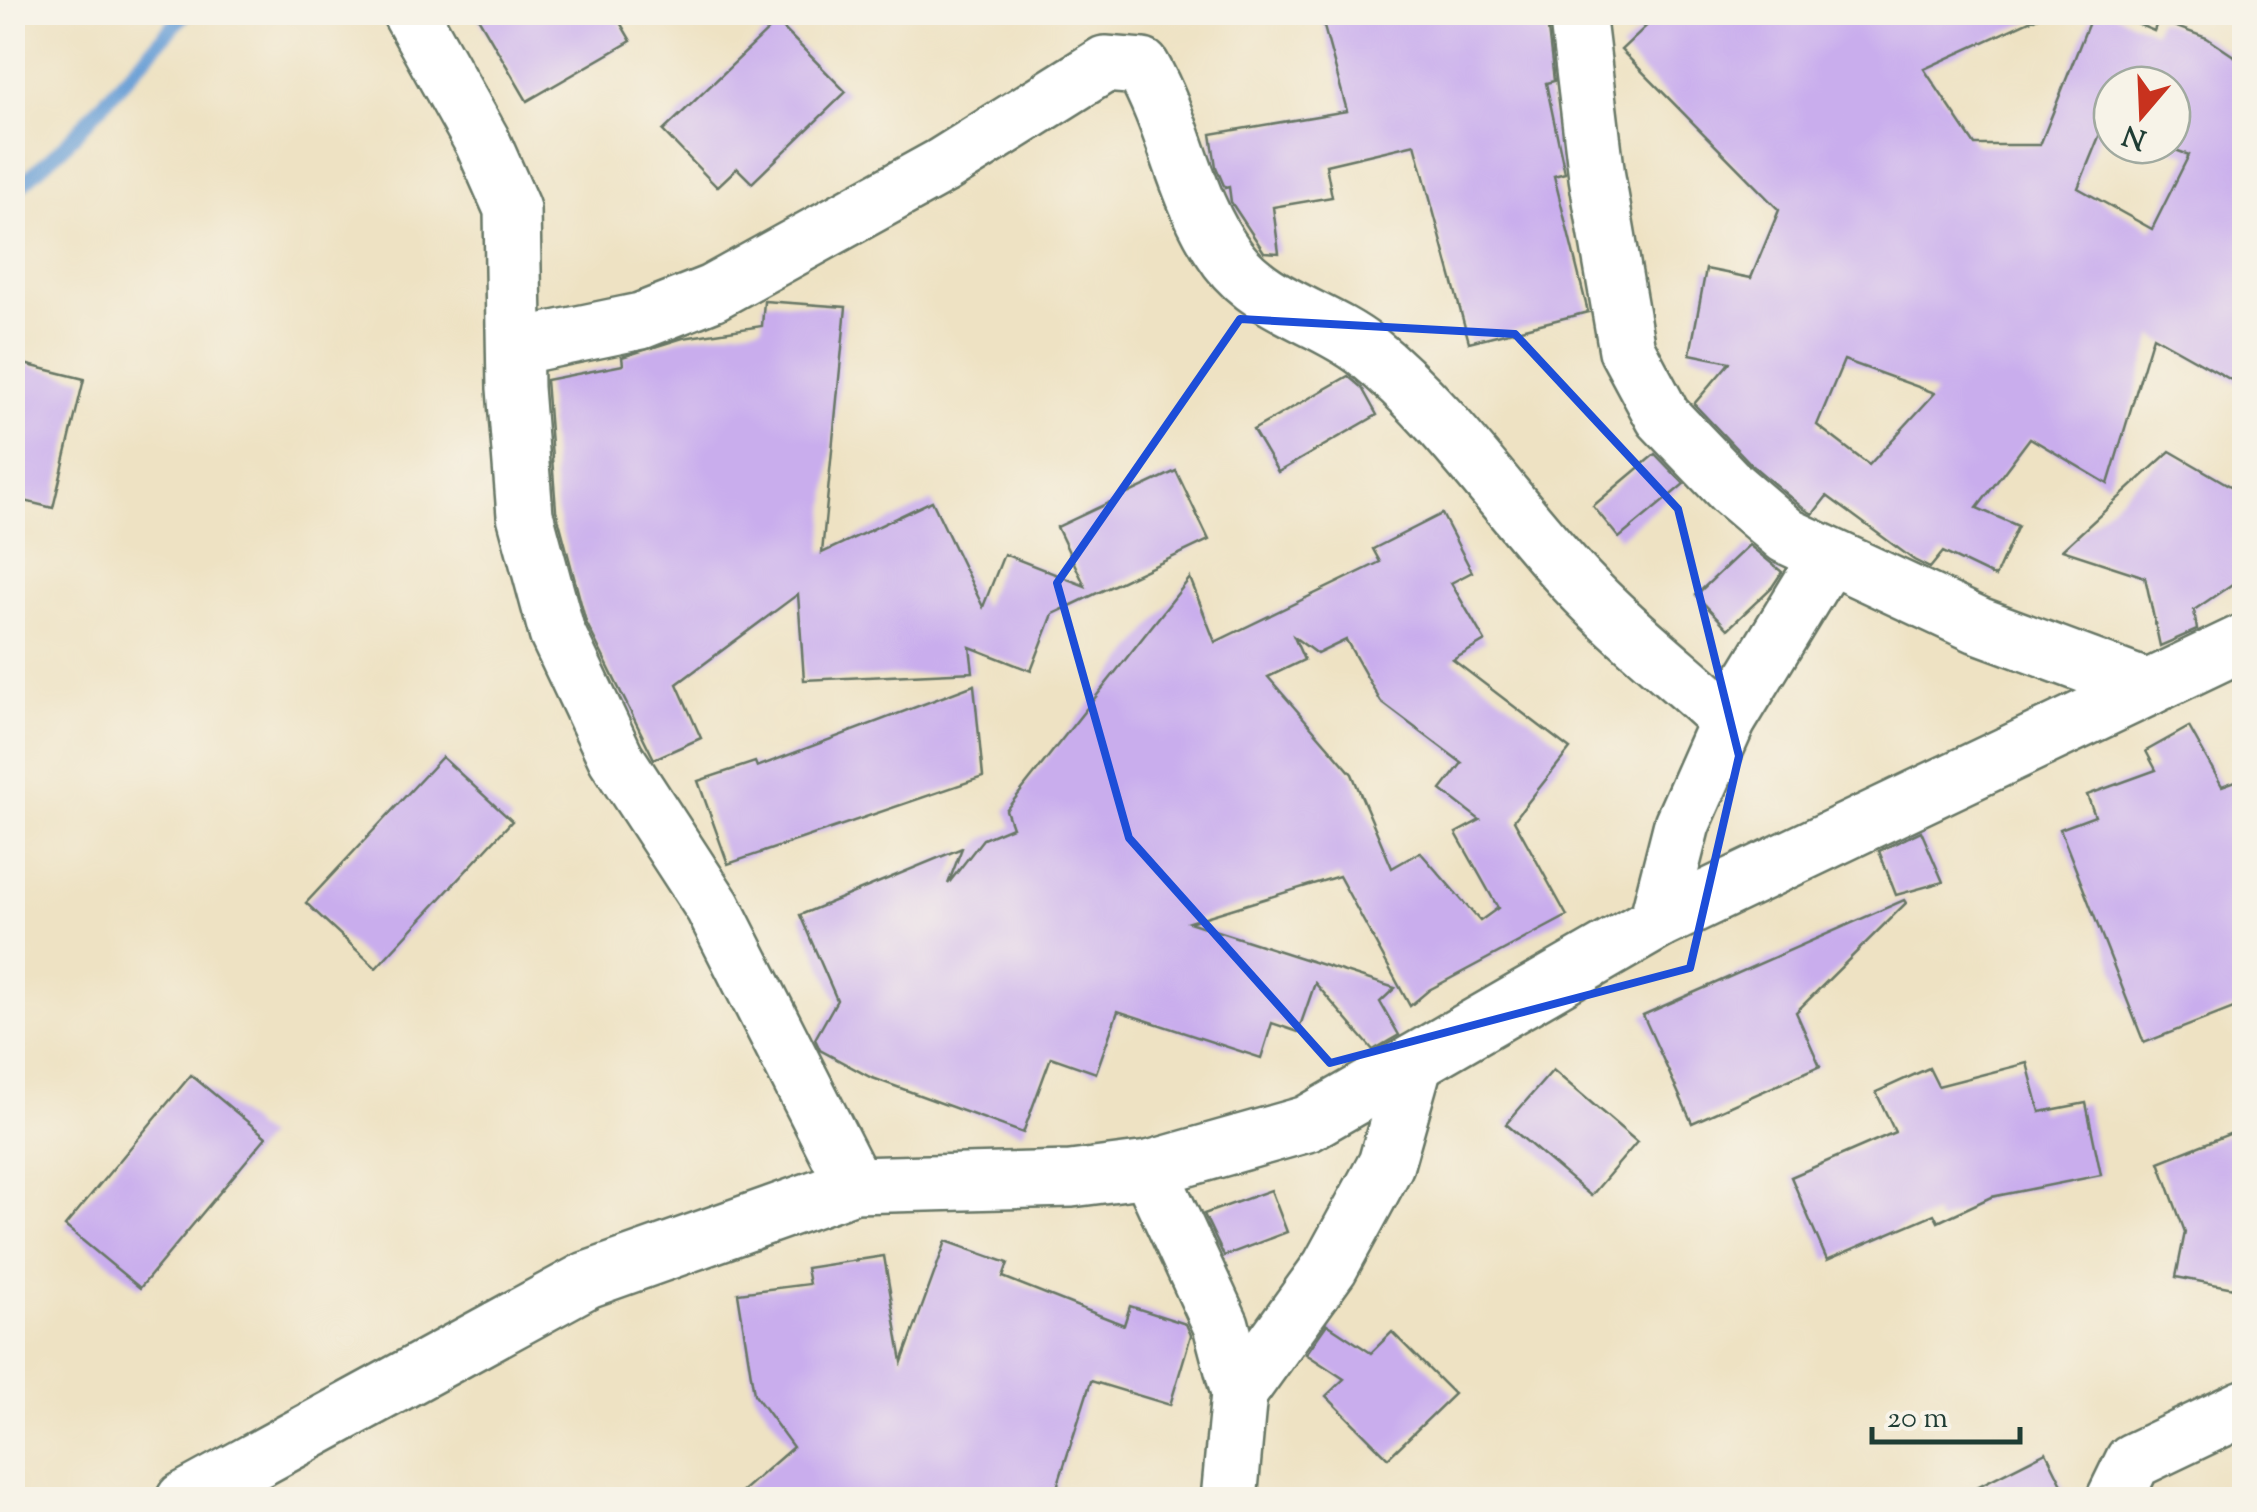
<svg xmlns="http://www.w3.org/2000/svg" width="2257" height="1512" font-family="'Sorts Mill Goudy',serif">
<rect width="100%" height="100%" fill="#f7f3e8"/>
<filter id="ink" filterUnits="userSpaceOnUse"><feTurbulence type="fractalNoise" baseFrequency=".01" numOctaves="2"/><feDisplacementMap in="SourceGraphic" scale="20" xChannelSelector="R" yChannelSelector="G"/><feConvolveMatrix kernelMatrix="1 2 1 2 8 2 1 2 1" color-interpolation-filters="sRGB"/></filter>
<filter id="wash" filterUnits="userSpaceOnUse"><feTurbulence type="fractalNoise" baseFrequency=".0048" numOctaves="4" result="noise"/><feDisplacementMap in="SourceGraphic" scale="40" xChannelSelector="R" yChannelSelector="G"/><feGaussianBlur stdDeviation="2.25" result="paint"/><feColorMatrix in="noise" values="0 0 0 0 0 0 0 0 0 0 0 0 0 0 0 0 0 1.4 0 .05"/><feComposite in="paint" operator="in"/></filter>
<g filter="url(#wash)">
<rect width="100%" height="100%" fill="#eee2c3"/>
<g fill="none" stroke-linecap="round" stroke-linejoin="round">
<!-- stream -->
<polyline stroke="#679ed5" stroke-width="15" points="12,193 66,144 186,12"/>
</g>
<g id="blocks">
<!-- building -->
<g fill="#c9aded" fill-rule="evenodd">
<polygon points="475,12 614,12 631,41 527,101"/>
<polygon points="1320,12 1546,12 1554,81 1546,83 1565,173 1554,176 1588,312 1469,342 1415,144 1326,165 1332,197 1273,207 1279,253 1264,252 1231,202 1229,187 1225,188 1216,167 1211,134 1347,111"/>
<path d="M1661,12H2049L1924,69L1975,145H2040L2093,12H2109L2154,31L2158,20L2207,38L2244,63V387L2153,336L2108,484L2030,438L1977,508L2018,526L1995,577L1943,552L1930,568L1914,560L1827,496L1813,514L1804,509L1753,466L1694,404L1730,362L1690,354L1706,269L1751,278L1779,210L1621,50ZM2112,85H2172V145H2162L2189,155L2152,229L2078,188L2104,124L2112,127ZM1844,360L1935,393L1869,465L1817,425Z"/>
<polygon points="777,22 846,92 752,183 737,168 717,187 663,131"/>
<polygon points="764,301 846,307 822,553 932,501 983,607 1004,554 1085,586 1057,527 1176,471 1209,540 1053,614 1031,671 970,647 973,672 804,680 798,594 677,684 701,738 654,759 586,622 556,510 546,380 623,365 622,357 683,338 762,326"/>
<polygon points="12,361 84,379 53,508 12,498"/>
<polygon points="1348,376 1362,388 1377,415 1278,472 1253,430"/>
<polygon points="2170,451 2244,494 2244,576 2194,610 2197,630 2160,646 2145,577 2062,550"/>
<polygon points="1655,454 1684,484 1619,538 1593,506"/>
<path d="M1442,514L1472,572L1451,583L1485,641L1453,660L1570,749L1514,820L1567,916L1429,990L1410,1006L1339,876L1189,922L1395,988L1380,1002L1399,1035L1373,1050L1315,983L1298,1032L1272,1023L1261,1058L1118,1011L1096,1073L1051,1057L1023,1133L870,1077L820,1050L815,1039L837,1000L800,915L962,848L948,884L983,839L1012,827L1006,810L1190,578L1215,642L1380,562L1373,549ZM1294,637L1317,654L1346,640L1381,702L1462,763L1441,790L1480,820L1456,833L1498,908L1480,921L1420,852L1392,868L1352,774L1268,677L1304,660Z"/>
<polygon points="1749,545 1782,572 1772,587 1728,629 1696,595"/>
<polygon points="974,685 983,777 728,864 698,781 755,762 757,767"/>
<polygon points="2189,727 2222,786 2244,778 2244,1004 2144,1043 2060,829 2095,816 2087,795 2156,770 2146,751"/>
<polygon points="442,757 512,821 376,968 306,903"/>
<polygon points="1921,831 1943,882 1896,895 1879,851"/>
<polygon points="1904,900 1906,903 1796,1012 1820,1066 1692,1123 1643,1015"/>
<polygon points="2027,1063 2040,1112 2086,1103 2101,1175 1991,1197 1938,1222 1934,1214 1827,1260 1791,1177 1895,1132 1876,1092 1929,1068 1938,1086"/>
<polygon points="1553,1070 1637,1142 1591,1196 1506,1124"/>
<polygon points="191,1075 266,1137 140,1288 65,1226"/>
<polygon points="2244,1128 2244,1290 2176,1277 2185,1232 2159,1162"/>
<polygon points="1271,1190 1287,1232 1224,1256 1204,1214"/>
<polygon points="946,1241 1008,1263 1003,1277 1124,1325 1130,1306 1186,1324 1191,1335 1170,1405 1091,1381 1053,1500 732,1500 793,1447 754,1394 738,1293 809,1284 806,1268 884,1256 902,1362"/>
<polygon points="1327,1324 1371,1353 1392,1332 1454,1394 1388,1458 1326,1396 1344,1379 1306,1354"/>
<polygon points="2046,1452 2070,1500 1951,1500"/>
</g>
</g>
</g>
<g filter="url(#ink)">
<use href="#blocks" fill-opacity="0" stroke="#677766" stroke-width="2.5"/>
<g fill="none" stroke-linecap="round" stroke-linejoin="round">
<!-- minor casing -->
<g stroke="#677766" stroke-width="60">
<g id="minor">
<polyline points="410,12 482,141 512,209 515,388 525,515 557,633 616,758 713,907 854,1185"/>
<polyline points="1577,12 1597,177 1627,350 1663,417 1732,489 1787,536 1978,625 2148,688"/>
<path d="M516,347L641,321L712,293L942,166L1105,64L1142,67C1178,130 1184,199 1228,259C1263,306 1324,317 1367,351C1447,416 1506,506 1576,581C1623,631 1678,674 1728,720"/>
<polyline points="1657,922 1682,824 1728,720 1827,558"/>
<polyline points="1149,1169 1221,1325 1239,1393 1229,1500"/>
<polyline points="1239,1393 1330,1267 1386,1164 1415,1062"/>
<polyline points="184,1500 587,1280 854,1185 1071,1179 1149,1169 1307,1124 1657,922 2244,642"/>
<polyline points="2114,1500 2133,1461 2244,1408"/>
</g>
</g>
<!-- minor -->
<use href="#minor" stroke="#fff" stroke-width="55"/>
</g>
</g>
<!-- marked area -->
<path fill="none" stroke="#1d4ed8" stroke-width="8" stroke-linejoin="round" d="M1240,319L1515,334L1678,509L1739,756L1690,968L1330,1063L1129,838L1057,583Z"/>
<!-- margin -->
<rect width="2257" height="1512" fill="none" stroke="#f7f3e8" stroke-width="50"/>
<!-- north arrow -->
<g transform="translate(2142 115) rotate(199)"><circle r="48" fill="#f7f3e8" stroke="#a1aaa0" stroke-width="2.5"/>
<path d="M0-8L18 38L0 25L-18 38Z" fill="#c8321e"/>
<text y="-15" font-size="28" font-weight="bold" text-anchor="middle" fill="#1f3d34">N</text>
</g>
<!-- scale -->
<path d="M1872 1427v15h148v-15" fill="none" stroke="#1f3d34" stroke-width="5"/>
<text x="1887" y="1427" font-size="30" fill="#1f3d34" stroke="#f7f3e8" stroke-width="8" paint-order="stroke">20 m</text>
</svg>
